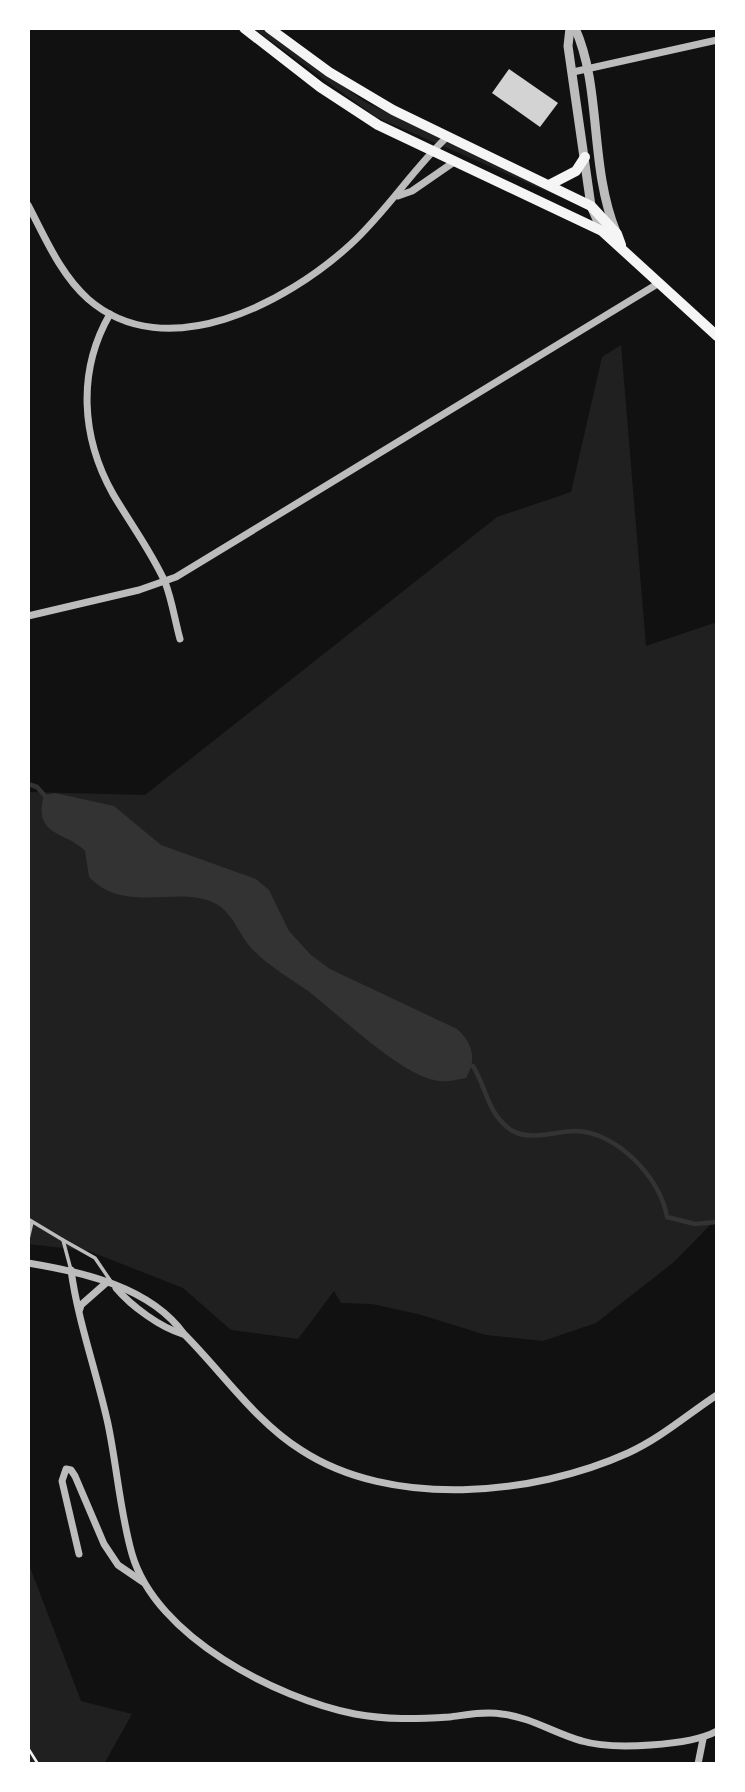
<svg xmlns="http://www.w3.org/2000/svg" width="745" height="1792" font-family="'Varela Round',sans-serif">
<rect width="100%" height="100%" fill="#111"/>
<!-- green -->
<g fill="#202020">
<polygon points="253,28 263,28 365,102 578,200 576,204 376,117"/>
<polygon points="621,345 646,646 717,622 717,1218 674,1262 596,1323 543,1341 486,1335 418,1314 372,1304 341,1303 334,1291 298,1339 231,1330 183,1288 89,1251 28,1244 28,792 145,795 497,517 571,492 602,357"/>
<polygon points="28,1562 81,1701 132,1714 104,1764 28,1764"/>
</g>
<!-- water -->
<path fill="#333" d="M55,793L114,806L161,845L256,879L269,890L289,931L311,955L330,969L457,1029C473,1043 477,1060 466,1078C456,1080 444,1083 434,1080C399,1073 338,1014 308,991C289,978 269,966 253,950C240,937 235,918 221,907C185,881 126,917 89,877L85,851C67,831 32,837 44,795Z"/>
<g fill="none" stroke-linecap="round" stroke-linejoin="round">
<!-- stream -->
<g stroke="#333" stroke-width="4.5">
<polyline points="28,784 37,787 44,795"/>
<path d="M473,1066C487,1089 487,1113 511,1130C530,1142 555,1131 575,1131C616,1131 661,1178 667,1217L695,1224L717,1222"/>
</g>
</g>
<!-- building -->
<polygon fill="#d3d3d3" points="509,69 558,103 540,127 492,93"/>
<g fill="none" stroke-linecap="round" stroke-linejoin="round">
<!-- path -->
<polyline stroke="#f5f5f5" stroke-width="2.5" points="28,1748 38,1764"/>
<!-- service -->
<g stroke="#bcbcbc" stroke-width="3.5">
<polyline points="28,1219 63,1240 71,1270"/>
<polyline points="28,1239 32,1222"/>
<polyline points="63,1240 95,1258 112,1283"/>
</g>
<!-- minor -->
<g stroke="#bcbcbc" stroke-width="7">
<polyline points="573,72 717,40"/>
<polyline points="398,196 412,191 454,162"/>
<path d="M28,205C45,237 60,274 88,299C166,367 287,303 351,244C387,211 412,170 447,137"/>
<path d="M110,314C77,371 81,437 113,494C130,523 151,551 165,582C172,600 175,621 180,639"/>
<polyline points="28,616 139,590 176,577 659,283"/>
<path d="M28,1263C83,1272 150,1287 184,1334C222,1372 255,1421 301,1450C391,1509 533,1496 628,1453C661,1438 688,1414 717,1395"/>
<path d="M71,1270C78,1322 97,1373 108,1424C117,1467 120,1512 132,1554C156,1637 276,1698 355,1714C387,1720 417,1719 449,1717C466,1715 485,1711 502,1714C530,1717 556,1734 582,1741C612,1750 690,1746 717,1731"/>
<path d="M116,1288C131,1306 161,1328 183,1334"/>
<polyline points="80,1309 81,1305 106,1283"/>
<polyline points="79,1554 62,1481 66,1469 71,1470 75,1476 104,1544 118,1565 143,1582"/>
<polyline points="698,1764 703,1739"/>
</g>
<!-- tertiary -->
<g stroke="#bcbcbc" stroke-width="9">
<polyline points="570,28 568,46 591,206 602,231"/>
<path d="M575,28C602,88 589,166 616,232"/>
</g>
<!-- secondary -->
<g stroke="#f5f5f5" stroke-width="10">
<polyline points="244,28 320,87 378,125 602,231 717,336"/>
<polyline points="269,28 329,72 393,110 591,206 617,234 621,245"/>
<polyline points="551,184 576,171 585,157"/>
</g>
</g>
<!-- border -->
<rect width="745" height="1792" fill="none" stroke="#ffffff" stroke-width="60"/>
</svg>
